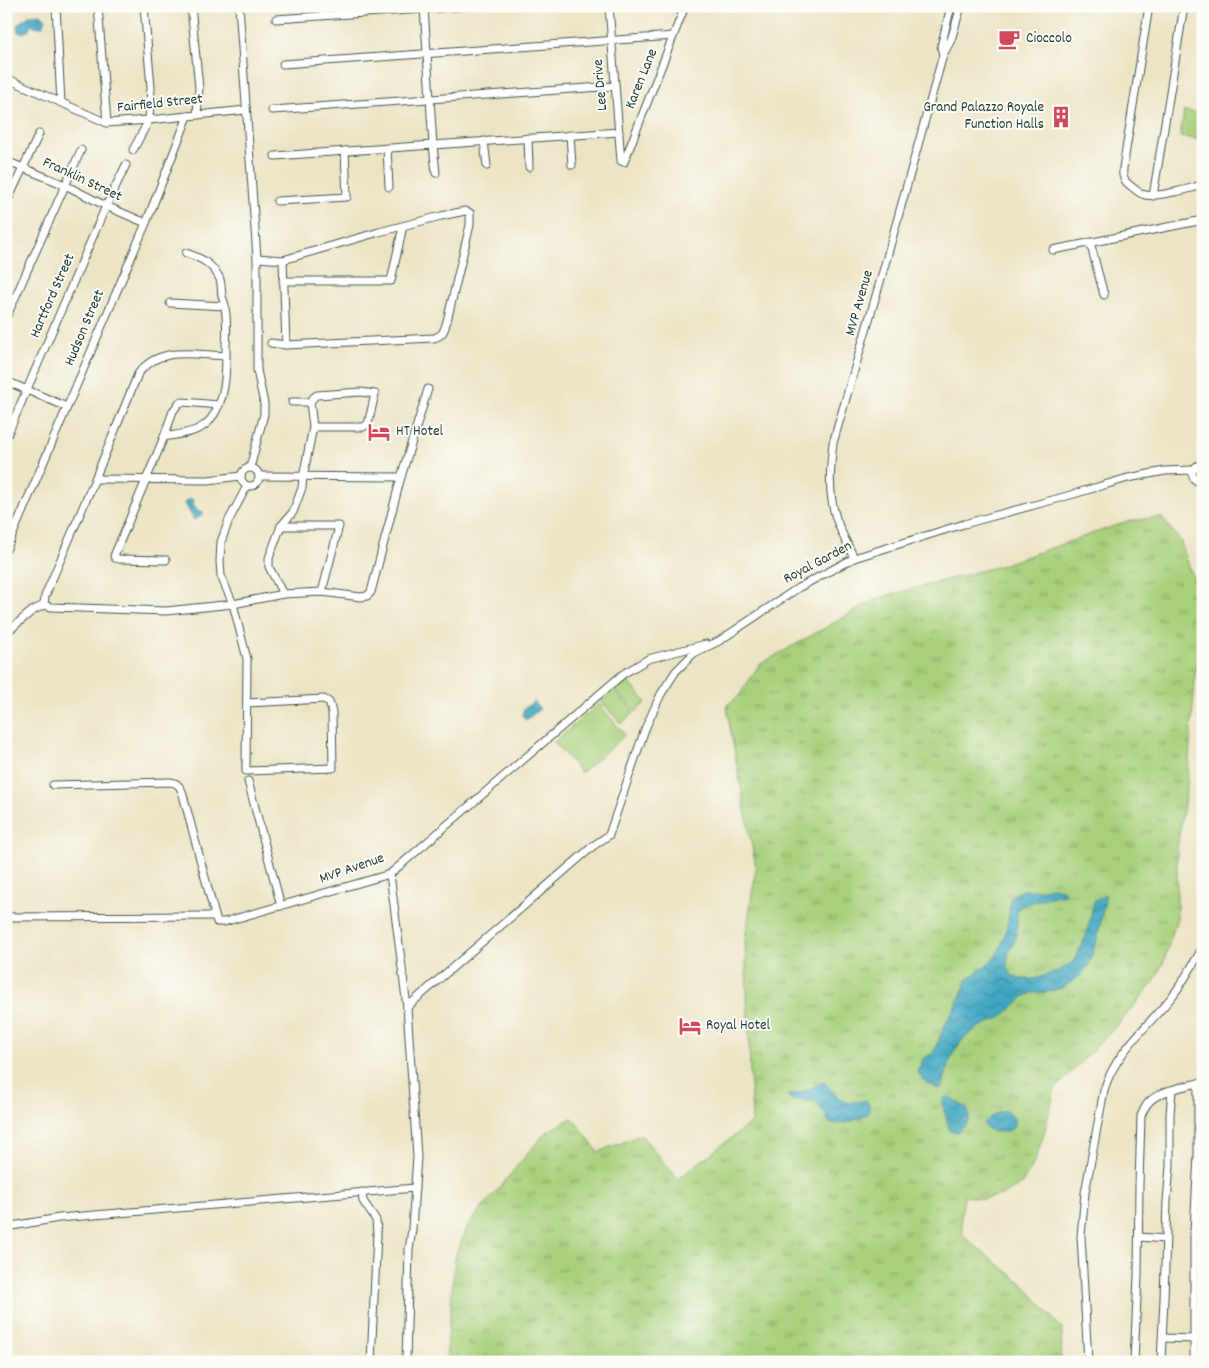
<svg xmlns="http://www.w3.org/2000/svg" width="1209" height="1368" font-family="Dekko,sans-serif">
<defs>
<pattern id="grass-tufts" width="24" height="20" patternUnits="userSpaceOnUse" patternTransform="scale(1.25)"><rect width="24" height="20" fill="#a8d07c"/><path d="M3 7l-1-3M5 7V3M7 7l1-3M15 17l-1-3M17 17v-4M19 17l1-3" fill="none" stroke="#8a6"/></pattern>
<pattern id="water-waves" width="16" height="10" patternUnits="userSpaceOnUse" patternTransform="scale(1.25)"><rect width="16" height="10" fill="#41a7c2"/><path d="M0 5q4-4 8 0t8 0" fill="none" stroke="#36899e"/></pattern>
</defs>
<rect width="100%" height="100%" fill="#fdfcf7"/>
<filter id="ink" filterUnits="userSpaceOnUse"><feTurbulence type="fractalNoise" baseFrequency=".02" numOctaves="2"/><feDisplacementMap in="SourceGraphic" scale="10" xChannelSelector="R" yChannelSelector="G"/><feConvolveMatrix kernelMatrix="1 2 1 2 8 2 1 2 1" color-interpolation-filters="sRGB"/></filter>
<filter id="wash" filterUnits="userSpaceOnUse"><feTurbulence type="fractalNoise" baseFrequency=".0096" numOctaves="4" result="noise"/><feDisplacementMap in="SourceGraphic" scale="20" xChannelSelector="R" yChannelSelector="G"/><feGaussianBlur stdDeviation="1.12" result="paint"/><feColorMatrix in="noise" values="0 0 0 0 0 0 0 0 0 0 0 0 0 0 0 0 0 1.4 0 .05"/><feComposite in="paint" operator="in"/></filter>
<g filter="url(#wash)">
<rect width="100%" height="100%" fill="#ece4c5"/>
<!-- grass -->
<polygon fill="url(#grass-tufts)" stroke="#648658" points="1161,517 1180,540 1199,594 1199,629 1187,785 1177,849 1177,918 1164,961 1154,982 1120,1022 1055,1089 1045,1130 1036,1159 1021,1185 1002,1195 983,1199 964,1196 961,1218 963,1236 1024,1285 1062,1329 1061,1362 446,1362 455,1256 469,1224 545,1133 572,1118 582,1130 598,1152 641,1135 678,1179 752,1122 745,941 756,868 730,728 727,705 739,696 759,665 878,598 999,566 1129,521"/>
<!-- pitch -->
<g fill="#a8d07c" stroke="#648658">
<polygon points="1184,111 1201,113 1197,139 1180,137"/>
<polygon points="626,679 646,702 636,712 615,689"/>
<polygon points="614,690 634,713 621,724 601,701"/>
<polygon points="599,704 625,735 581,773 554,742"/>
</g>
<!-- water -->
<g fill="url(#water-waves)" stroke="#30727b">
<path d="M41,14L46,19L43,26L38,27L32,25L28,31L23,33L18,32L17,27C18,21 25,20 30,15Z"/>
<polygon points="190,499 194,500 193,504 198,511 202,511 203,513 203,515 194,520 184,502"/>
<polygon points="534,701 540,709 526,720 522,715 524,709"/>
<polygon points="1053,887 1063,889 1065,894 1046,898 1021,906 1017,912 1017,936 1009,952 1007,965 1011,974 1019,979 1034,979 1058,971 1073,962 1086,936 1094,901 1106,895 1098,936 1088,967 1081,975 1064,987 1048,992 1032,993 1024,997 1002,1017 979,1027 964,1038 955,1050 948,1065 943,1087 938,1089 925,1082 917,1072 923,1059 933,1053 945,1025 956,1005 969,977 984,968 996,957 1004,938 1009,916 1010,899 1014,894 1022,890 1036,890"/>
<path d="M824,1082L839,1098L847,1103L866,1100C870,1104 870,1109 868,1114C857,1120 842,1126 829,1123L827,1120L826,1115L816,1101L791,1100L787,1095C801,1094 812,1088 824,1082Z"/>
<path d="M949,1097C968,1108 980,1115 957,1132L950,1131L942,1103L944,1098Z"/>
<path d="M1006,1111L1014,1118V1125L1012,1129C1004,1133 992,1133 985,1127L984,1123C991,1116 996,1112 1006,1111Z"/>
</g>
</g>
<g filter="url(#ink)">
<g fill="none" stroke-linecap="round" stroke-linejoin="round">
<!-- street casing -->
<g stroke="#3e564a" stroke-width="9">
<g id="street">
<polyline points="56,6 61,103"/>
<polyline points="98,6 107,123"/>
<polyline points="191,6 199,88 197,115"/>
<polyline points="239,6 257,258 257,370 264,404 264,414 250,468"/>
<polyline points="609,6 621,161 624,162 685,6"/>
<path d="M1149,6L1123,168C1122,178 1124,181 1132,187C1136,190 1140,194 1145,195C1155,197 1193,189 1203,184"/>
<polyline points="424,7 433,145 436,173"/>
<polyline points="276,19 468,6"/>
<polyline points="943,55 941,47 951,6"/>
<polyline points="283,64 673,36"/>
<polyline points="6,78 107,123 149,120 246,110"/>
<polyline points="272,110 615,86"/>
<polyline points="570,135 572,165"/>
<polyline points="528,138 529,167"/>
<polyline points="484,141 487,166"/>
<polyline points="387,148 389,187"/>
<polyline points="133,150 149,120 151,87 144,6"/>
<polyline points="275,156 619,132"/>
<polyline points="6,161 65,185 106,206 146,223"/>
<polyline points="1153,196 1184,6"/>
<polyline points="277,201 347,197 345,151"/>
<polyline points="6,204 39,134"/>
<polyline points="1090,242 1104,295"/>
<polyline points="1053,250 1203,220"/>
<path d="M257,258L283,260L379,232L441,216L465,211L470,213V225L447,321C444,330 444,335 434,338L286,345L271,343"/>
<polyline points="283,260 286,345"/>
<polyline points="283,281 391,281 403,226"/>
<polyline points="170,303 225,306"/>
<polyline points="6,318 81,150"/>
<path d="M226,356C195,355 159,345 138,374L95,479L45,596L44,605L51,607L166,611L233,604L283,594L322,592L361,597L367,596L371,592L401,477L428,389"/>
<polyline points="6,381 67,407"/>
<polyline points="292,402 310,402"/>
<path d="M164,437C179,434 200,433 210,420C227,400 226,370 226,346C227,333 227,320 225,307C225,303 223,300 222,296C221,290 222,283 219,277C211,263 201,258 186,253"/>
<polyline points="6,438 106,206 126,165"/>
<path d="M1203,465C1197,464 1194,468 1192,473C1193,479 1197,482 1203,482"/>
<circle cx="250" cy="477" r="9"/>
<polyline points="259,476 401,477"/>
<polyline points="95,479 208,480 241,476"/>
<polyline points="281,526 339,526 322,592"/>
<polyline points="6,550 146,223 188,116"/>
<path d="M854,558C848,545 840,531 836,518C828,493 830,468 833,443L882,275L943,55L951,40L961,6"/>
<polyline points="166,560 119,559 115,558 114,556 164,437 173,411 179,403 183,402 219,405"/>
<polyline points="283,594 269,567 269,558 281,526 293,512 302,488 303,477 313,427 310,402 314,397 317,395 361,392 375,394 368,424 363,427 313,427"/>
<polyline points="6,633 32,611 44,605"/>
<polyline points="247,703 324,699 329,702 332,712 333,768 246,771 247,659 233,604 221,576 220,561 221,542 229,520 247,486"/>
<polyline points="248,781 281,906"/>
<path d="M53,785L169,782C176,782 179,785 182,791L216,919L217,922H224L390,874L623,674L648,659L706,644"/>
<polyline points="390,874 407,1007 417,1157 412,1229 409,1250 406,1362"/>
<polyline points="6,917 215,916"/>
<polyline points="407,1007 593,846 609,835 645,729 661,694 676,671 694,653 719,641 798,588 854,558 964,524 1060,498 1128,478 1165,471 1193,470"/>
<polyline points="362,1192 363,1201 376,1220 377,1234 371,1362"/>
<polyline points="6,1227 59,1218 415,1188"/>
<polyline points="1194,1232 1203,1233"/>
<polyline points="1139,1237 1165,1239"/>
<polyline points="1163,1338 1195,1339"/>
<path d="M1088,1362L1081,1236L1085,1193L1104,1090C1115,1053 1146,1028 1170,999C1183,983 1193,965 1203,947"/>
<path d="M1134,1362L1138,1276L1139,1185L1141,1116C1143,1111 1145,1106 1149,1102C1160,1090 1187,1086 1203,1082"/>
<polyline points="1161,1362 1164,1299 1167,1201 1170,1166 1170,1114 1172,1090"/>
<polyline points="1194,1362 1194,1232 1198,1155 1198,1083"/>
</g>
</g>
<!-- street -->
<use href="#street" stroke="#fff" stroke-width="7"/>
</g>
</g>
<!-- icons -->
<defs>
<g id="cafe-bare" transform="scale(1.725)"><path d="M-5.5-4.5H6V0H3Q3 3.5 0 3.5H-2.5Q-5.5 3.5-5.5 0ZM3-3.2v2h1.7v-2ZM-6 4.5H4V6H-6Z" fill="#d1495b" stroke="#fdfcf7" stroke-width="2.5" paint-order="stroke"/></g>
<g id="building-bare" transform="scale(1.725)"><path d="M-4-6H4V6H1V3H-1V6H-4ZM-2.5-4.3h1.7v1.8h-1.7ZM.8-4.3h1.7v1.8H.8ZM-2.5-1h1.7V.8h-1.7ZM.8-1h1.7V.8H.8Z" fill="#d1495b" stroke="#fdfcf7" stroke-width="2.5" paint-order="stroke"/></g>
<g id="hotel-bare" transform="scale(1.725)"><path d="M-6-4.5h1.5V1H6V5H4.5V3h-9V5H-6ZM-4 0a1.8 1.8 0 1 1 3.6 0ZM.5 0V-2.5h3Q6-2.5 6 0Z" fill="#d1495b" stroke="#fdfcf7" stroke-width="2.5" paint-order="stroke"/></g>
</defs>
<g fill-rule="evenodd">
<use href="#cafe-bare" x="1009" y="39"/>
<use href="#building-bare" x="1061" y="117"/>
<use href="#hotel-bare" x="379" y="432"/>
<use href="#hotel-bare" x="690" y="1026"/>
</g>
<g text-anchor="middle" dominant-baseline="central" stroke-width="4" stroke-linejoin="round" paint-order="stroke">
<!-- poi labels -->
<g font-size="15" fill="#1f3d34" stroke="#fdfcf7" text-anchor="start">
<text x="1026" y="39">Cioccolo</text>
<text x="1044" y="108" text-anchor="end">Grand Palazzo Royale<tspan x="1044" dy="17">Function Halls</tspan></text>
<text x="396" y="432">HT Hotel</text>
<text x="706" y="1026">Royal Hotel</text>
</g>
<!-- street labels -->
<g font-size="15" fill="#1f3d34" stroke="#fdfcf7">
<text transform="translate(642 79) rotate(-68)">Karen Lane</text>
<text transform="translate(601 85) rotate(-95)">Lee Drive</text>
<text transform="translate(160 104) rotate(-6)">Fairfield Street</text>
<text transform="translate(82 180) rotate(25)">Franklin Street</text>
<text transform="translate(53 296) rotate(-66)">Hartford Street</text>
<text transform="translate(860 303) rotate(-74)">MVP Avenue</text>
<text transform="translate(85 328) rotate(-67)">Hudson Street</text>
<text transform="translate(818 563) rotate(-28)">Royal Garden</text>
<text transform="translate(352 869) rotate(-19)">MVP Avenue</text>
</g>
</g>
<!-- margin -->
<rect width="1209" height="1368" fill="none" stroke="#fdfcf7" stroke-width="25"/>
</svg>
